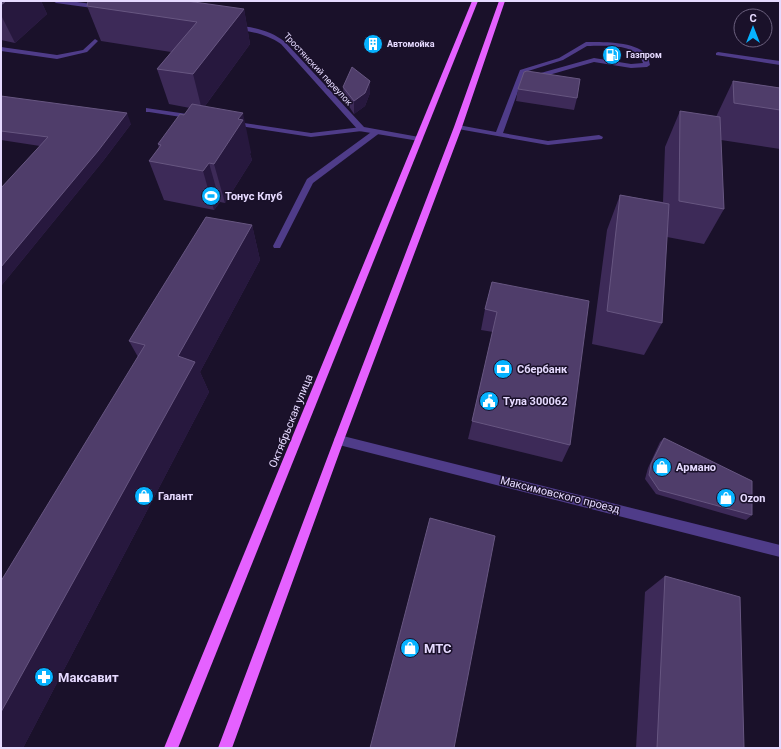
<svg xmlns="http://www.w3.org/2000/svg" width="781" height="749" font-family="Roboto,sans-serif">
<rect width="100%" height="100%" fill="#1a112a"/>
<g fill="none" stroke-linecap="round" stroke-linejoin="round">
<!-- service -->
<g fill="#4f3c89" fill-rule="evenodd">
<polygon points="95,39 98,41 87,52 57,59 1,51 1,47 57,55 83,50"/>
<path d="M586,42C602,42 638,41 647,56C649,58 649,62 650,65L647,67L631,68L594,62L521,83L503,133L548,141L599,135L603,137L602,139L548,145L458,129L454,127L458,125L496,132L520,70L559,58ZM587,46C605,46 637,43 643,63L631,64L594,58L523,78L525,72L563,60Z"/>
<polygon points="718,52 780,61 780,65 716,55 716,53"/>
<polygon points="146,108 194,115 198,117 194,119 149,112 146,112"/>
<polygon points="230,121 311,133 362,127 366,129 362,131 311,137 233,125 230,125"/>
<polygon points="374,130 380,130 381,132 313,183 280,248 274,248 273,246 307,179"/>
</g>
<!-- minor -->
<g fill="#4f3c89" fill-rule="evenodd">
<polygon points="53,1 69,1 100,5 103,7 100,9 56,3"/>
<path d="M234,25C253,27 270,30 285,42L364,127L419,137L423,139L419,141L359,131L281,44C265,33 250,32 232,28V26Z"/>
<polygon points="339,435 780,545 780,557 339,445 335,443 334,440 335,437"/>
</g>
<!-- primary -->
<g fill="#e561ff" fill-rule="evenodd">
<polygon points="472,1 478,1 178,748 164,748"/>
<polygon points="499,1 505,1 462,127 344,440 232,748 218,748 334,440 454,127"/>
</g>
</g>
<!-- wall -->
<g fill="#3d2a58">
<polygon points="1,1 41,1 47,14 15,43 1,40"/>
<polygon points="87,6 244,9 250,44 205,106 251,152 250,154 252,160 225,203 220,202 214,210 164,200 149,161 159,148 158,144 184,115 190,108 169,104 157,69 171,52 101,41"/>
<polygon points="370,81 370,93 365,106 354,114 344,99 343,87"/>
<polygon points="733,81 780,88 780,149 721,140 724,209 704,244 667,237 662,323 644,355 592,344 607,230 620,195 663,202 665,147 680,111 716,117"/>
<polygon points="518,89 577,98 574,110 516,101"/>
<polygon points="1,96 131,124 103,161 1,286 1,188 40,146 1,140"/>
<polygon points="252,225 260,260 200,372 209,392 23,748 1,748 138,357 129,341"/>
<polygon points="492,282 570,445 562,462 468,439 493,332 481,330 485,309"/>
<polygon points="664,438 752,515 746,520 656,494 645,479 648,468 660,442"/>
<polygon points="665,576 744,748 636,748 645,592"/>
</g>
<!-- shaded-wall -->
<g fill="#27183e">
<polygon points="6,1 41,1 47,14 15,43 1,15 1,5"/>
<polygon points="244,9 250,44 202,110 193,74"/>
<polygon points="370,81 370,93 365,106 354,114 354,101"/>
<polygon points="127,113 131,124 103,161 1,286 1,267"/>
<polygon points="243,113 251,152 250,154 252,160 225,203 214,164 238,119"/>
<polygon points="209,163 220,202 214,210 203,171"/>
<polygon points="252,225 260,260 200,372 209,392 23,748 1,748 1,712 178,356"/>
</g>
<!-- building -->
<g fill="#4f3d6a" stroke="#675681">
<polygon points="1,1 6,1 1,5"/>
<polygon points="88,1 187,1 244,9 193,74 157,69 197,22 87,6"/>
<polygon points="352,67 370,81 365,93 354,101 343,87"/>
<polygon points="527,71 580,79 577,98 518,89 524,72"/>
<polygon points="733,81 780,88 780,110 734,103"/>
<polygon points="1,96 127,113 98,151 1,267 1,188 48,137 1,131"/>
<polygon points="192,104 243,113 238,119 243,120 214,164 209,163 203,171 149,161 161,145 158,144 180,114 184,115"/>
<polygon points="680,111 720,117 724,209 679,201"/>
<polygon points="620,195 669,204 662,323 607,311"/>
<polygon points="206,217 252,225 178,356 195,362 1,712 1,581 145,345 129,341"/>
<polygon points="492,282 589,301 570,445 472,421 497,312 485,309"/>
<polygon points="664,438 752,481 752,515 659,490 649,475 651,464"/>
<polygon points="430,518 495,536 454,748 370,748"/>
<polygon points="665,576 740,597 744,748 657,748"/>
</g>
<!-- icons -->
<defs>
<g id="building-disc" transform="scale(1)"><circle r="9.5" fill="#06b2ff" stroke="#1a112a"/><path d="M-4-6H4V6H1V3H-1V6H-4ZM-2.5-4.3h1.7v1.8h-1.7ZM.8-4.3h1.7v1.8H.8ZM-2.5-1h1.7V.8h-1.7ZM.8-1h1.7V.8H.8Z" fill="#fff"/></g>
<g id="fuel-disc" transform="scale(1)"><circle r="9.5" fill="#06b2ff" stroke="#1a112a"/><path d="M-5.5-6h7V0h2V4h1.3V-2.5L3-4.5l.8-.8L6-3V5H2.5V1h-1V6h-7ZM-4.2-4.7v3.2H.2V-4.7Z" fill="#fff"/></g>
<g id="stadium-disc" transform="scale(1)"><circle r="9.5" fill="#06b2ff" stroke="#1a112a"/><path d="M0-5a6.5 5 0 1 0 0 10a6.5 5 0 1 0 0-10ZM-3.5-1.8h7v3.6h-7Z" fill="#fff"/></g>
<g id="bank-disc" transform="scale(1)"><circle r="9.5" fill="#06b2ff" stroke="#1a112a"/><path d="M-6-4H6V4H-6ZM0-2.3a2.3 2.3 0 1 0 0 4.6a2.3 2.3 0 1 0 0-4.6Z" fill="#fff"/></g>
<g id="civic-disc" transform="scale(1)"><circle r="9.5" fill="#06b2ff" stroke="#1a112a"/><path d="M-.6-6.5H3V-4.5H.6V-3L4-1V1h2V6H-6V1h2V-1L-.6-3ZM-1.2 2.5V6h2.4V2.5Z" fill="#fff"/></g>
<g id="shop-disc" transform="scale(1)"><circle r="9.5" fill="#06b2ff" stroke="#1a112a"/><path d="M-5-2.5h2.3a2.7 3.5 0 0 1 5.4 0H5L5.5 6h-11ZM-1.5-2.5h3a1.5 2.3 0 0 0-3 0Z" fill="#fff"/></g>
<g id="pharmacy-disc" transform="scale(1)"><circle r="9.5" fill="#06b2ff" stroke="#1a112a"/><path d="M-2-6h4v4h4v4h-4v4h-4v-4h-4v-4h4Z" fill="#fff"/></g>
</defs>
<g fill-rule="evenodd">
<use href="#building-disc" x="373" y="44"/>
<use href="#fuel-disc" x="612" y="55"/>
<use href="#stadium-disc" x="211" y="196"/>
<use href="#bank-disc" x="503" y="369"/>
<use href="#civic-disc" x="489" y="401"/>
<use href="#shop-disc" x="662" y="467"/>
<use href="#shop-disc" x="144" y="496"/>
<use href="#shop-disc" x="726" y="498"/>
<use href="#shop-disc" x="410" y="648"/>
<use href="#pharmacy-disc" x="44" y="677"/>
</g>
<g text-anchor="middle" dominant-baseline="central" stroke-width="3" stroke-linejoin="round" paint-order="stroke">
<!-- far-poi labels -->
<g font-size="9" font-weight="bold" fill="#e6daff" stroke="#1a112a" text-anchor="start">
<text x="387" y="44">Автомойка</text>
<text x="626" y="55">Газпром</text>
</g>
<!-- far-street labels -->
<g font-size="9" fill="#e6daff" stroke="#1a112a">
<text transform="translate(318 69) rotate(47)">Тростянский переулок</text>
</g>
<!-- poi labels -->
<g font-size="11" font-weight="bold" fill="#e6daff" stroke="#1a112a" text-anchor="start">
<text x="225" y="196">Тонус Клуб</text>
<text x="517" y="369">Сбербанк</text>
<text x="503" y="401">Тула 300062</text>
<text x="676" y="467">Армано</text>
<text x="158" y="496">Галант</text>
<text x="740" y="498">Ozon</text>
</g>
<!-- street labels -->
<g font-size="11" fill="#e6daff" stroke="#1a112a">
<text transform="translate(291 421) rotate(-68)">Октябрьская улица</text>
<text transform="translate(560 495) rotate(14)">Максимовского проезд</text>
</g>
<!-- near-poi labels -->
<g font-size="13" font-weight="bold" fill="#e6daff" stroke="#1a112a" text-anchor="start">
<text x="424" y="648">МТС</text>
<text x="58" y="677">Максавит</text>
</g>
</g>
<!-- border -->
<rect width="781" height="749" fill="none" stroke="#e6daff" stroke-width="4"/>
<!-- north arrow -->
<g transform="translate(753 28)"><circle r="19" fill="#1a112a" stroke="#6c617f"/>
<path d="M0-3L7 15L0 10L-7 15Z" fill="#06b2ff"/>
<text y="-6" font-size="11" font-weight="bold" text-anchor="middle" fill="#e6daff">С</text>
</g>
</svg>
